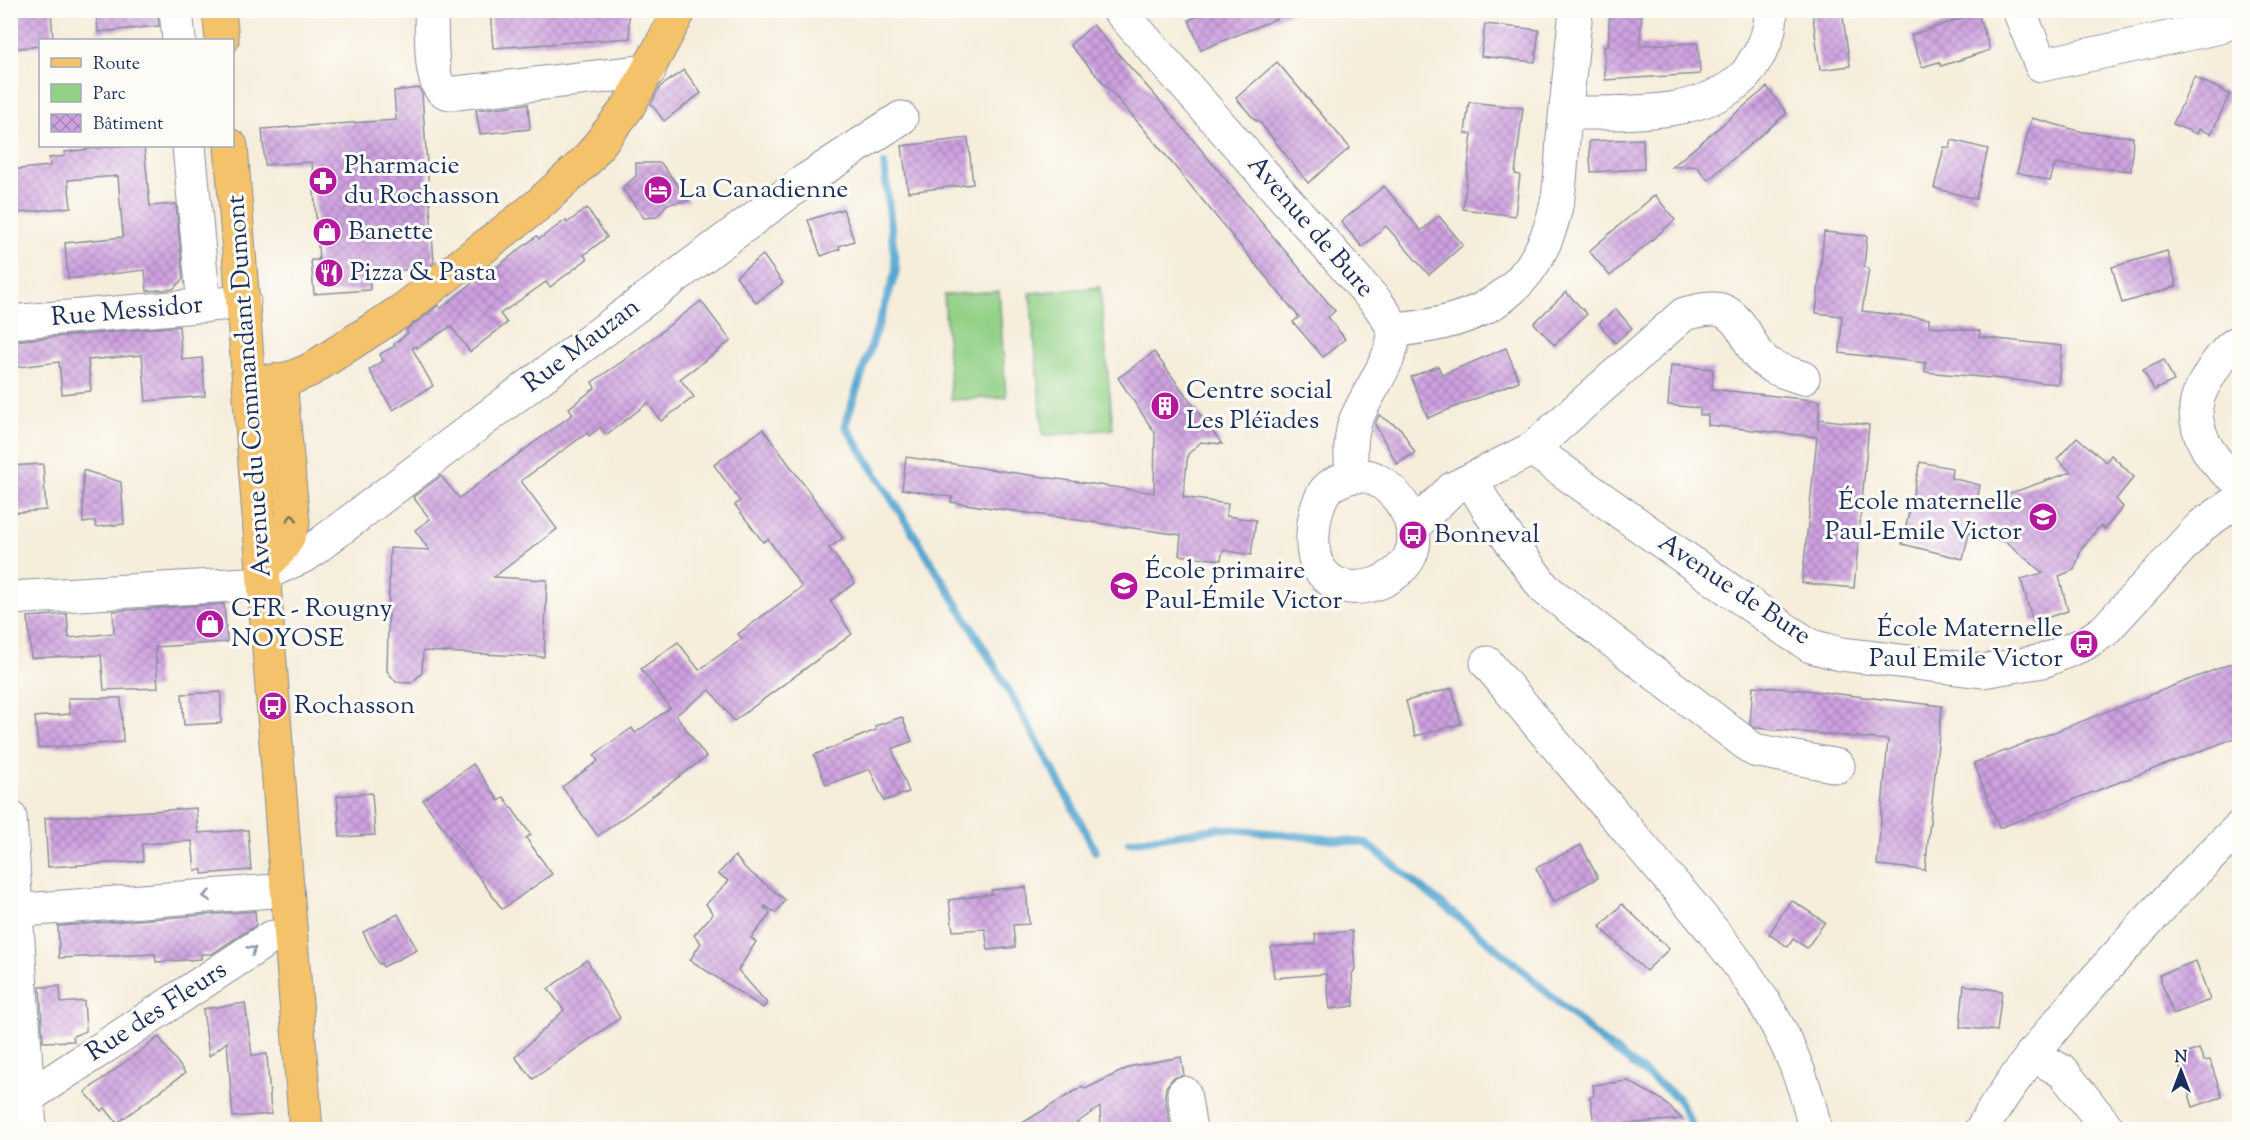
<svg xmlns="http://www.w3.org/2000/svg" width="2250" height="1140" font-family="'Sorts Mill Goudy',serif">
<defs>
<pattern id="building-cross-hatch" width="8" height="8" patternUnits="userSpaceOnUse" patternTransform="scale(1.5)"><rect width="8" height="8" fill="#cfa1e0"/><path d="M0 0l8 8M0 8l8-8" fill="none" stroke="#a784b9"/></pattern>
</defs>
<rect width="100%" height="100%" fill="#fdfcf7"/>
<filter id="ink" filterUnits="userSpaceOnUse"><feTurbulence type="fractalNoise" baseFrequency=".0167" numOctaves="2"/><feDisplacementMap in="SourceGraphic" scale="12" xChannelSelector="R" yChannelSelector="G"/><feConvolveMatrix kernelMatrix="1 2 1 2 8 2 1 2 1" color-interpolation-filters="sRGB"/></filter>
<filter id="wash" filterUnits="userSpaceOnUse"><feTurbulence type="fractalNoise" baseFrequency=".008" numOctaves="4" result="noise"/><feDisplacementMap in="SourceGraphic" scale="24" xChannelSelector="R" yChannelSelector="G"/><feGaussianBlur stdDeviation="1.35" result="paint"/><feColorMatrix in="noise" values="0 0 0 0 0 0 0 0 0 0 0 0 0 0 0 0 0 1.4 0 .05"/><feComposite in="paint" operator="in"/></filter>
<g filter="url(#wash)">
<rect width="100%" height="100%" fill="#f6edda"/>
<!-- green -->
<g fill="#93d187" stroke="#578072" stroke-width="1.5">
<polygon points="1100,287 1113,429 1043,436 1030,293"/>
<polygon points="999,291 1006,397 951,400 944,295"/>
</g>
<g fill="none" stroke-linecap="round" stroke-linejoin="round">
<!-- stream -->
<g stroke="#59a7d2" stroke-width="8">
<path d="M884,164L896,271L845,425C933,564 1022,703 1095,851"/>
<polyline points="1129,842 1221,828 1366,843 1511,960 1598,1038 1678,1098 1694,1130"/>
</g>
</g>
<g id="blocks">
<!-- building -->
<g fill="url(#building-cross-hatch)">
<polygon points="10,10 51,10 53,40 40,40 40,46 10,49"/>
<polygon points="96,10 157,10 159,26 98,32"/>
<polygon points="490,10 628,10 630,38 493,48"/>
<polygon points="1213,10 1295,10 1295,11 1201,50 1189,20"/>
<polygon points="1610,10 1642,10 1640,45 1698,43 1700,74 1605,80 1604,47 1608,47"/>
<polygon points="1812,10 1842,10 1850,66 1820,70"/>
<polygon points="1978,13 1990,50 1941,66 1939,62 1922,67 1911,35"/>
<polygon points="1485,24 1539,30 1535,62 1481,56"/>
<polygon points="1093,25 1173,116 1335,311 1328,317 1345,339 1323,357 1293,322 1299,317 1143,128 1070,45"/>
<polygon points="1277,62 1350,148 1308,183 1258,120 1256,121 1236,98"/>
<polygon points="684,70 701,93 664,121 651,104 660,87"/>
<polygon points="2194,77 2230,94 2211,134 2199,129 2197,134 2173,124"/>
<polygon points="1767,87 1787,113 1708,180 1696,166 1672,167"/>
<polygon points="419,88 422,94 434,262 425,269 369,272 370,290 314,294 311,260 319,260 312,162 265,165 262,129 396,120 394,91"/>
<polygon points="1469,102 1523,108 1515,174 1520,175 1515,216 1463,209 1472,134 1465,133"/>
<polygon points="528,104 530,129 480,134 476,110"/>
<polygon points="2032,118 2083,132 2133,137 2131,171 2055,164 2050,181 2017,172"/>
<polygon points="968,138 973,184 908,192 902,146"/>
<polygon points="1643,139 1644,169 1591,172 1589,141"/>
<polygon points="1952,140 1988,149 1976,199 1934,188 1944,147 1950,148"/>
<polygon points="116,146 144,146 150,206 176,204 183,279 173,289 147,291 145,270 68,279 65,243 123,237 118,176 68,180 71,207 10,214 10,170 50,166 49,158 65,156 65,152"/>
<polygon points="636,163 661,163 689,201 667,204 657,217 644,218 622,188 636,176"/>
<polygon points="1384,186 1421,231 1439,216 1463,245 1429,275 1386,226 1362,247 1341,222"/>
<polygon points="1655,195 1675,220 1610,276 1589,251"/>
<polygon points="587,208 607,237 584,255 587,259 550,287 546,282 500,314 507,323 470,352 451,326 417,348 416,346 412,348 433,386 393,410 369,370 383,361 380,354 395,346 394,344 408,333 406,330 439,305 440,309 475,281 477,282 537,236 539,239 566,220 567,223"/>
<polygon points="843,209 854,241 839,246 840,249 821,256 808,220"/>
<polygon points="1824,232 1867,236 1864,267 1869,269 1862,311 1929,319 1929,326 1980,331 1979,337 2062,346 2058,384 1925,372 1926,363 1840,353 1842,316 1816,313"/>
<polygon points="2167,251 2177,286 2122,303 2112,267"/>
<polygon points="763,255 783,283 756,303 736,276"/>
<polygon points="1566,292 1587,314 1554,345 1534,323"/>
<polygon points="701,301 731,341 680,379 694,397 661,421 648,403 606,435 600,427 589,436 587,433 521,481 557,529 494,577 547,580 544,657 423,651 422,673 411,683 396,682 387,671 390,548 429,550 415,530 430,519 413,497 441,476 459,498 573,414 569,408 595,388 592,382 623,361"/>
<polygon points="1616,309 1632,328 1615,343 1599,323"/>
<polygon points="179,326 182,360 202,358 205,396 146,401 142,355 88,360 91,391 62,394 59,362 10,368 10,341"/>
<polygon points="1506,348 1519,381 1428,418 1411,377 1438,366 1442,375"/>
<polygon points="1154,352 1222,444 1201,442 1188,454 1183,497 1228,504 1226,516 1256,520 1251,555 1223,550 1221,560 1179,555 1181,535 951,502 952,497 902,489 906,457 1154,493 1155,433 1118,378"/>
<polygon points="2164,360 2174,381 2154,390 2143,370"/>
<polygon points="1671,365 1713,369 1712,389 1820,401 1818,429 1819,419 1869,425 1854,588 1802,583 1817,437 1708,425 1708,415 1700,415 1700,408 1668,405"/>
<polygon points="1379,415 1401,429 1415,453 1397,464 1375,424"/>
<polygon points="763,429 843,538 829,548 855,583 830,601 852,634 734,721 710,690 676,715 706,757 598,836 562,787 598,761 594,755 613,741 632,728 635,733 670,708 641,669 678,642 699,670 742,639 738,634 802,587 768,539 763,542 735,505 740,501 714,465"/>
<polygon points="2077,437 2106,462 2111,455 2134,477 2116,499 2123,507 2105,529 2100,526 2082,548 2074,570 2059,576 2068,611 2033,622 2021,579 2043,573 2006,542 1969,533 1963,559 1902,544 1920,462 1952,468 1951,478 1980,485 1976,505 2071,472 2057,459"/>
<polygon points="43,464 46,510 10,513 10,466"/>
<polygon points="83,470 121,482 124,524 96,527 95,521 83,523"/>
<polygon points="224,604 227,642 155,647 158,688 104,690 101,655 31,658 28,617 67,614 69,638 114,633 113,611"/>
<polygon points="2240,660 2240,736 1999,828 1974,763"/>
<polygon points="1753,686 1804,690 1942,706 1925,870 1877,865 1888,740 1756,728 1750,724"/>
<polygon points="1452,688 1461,724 1415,736 1406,701"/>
<polygon points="221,692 221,723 184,725 182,694"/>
<polygon points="68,698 121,698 123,742 38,748 35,717 70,714"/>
<polygon points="902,717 912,741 892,749 909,792 884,801 870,769 826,785 814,755 876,730 875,726"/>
<polygon points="473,764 499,801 504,797 531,835 526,838 552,874 502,909 423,800"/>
<polygon points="372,793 375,835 340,837 337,796"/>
<polygon points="196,808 198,833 248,830 251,870 202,874 202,870 195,870 192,841 142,844 143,861 48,867 45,818"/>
<polygon points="1581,845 1598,878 1553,902 1536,868"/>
<polygon points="735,856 745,868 785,900 776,913 765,906 764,907 771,913 751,938 756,942 738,970 767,1003 763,1008 690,960 701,943 694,935 713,914 706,904 729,881 718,874"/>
<polygon points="1026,887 1029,924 1013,925 1015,947 988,950 985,929 953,931 949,900 992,894 991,890"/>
<polygon points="1791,900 1825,922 1807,948 1793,939 1788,947 1769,934"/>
<polygon points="1622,904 1669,949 1646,971 1600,927"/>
<polygon points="255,911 256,925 212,954 201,954 201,959 156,962 155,954 59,958 58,926"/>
<polygon points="398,914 417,950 383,967 381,963 379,964 363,932"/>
<polygon points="1352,931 1355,969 1352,974 1354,1006 1330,1009 1326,974 1274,978 1271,947 1316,944 1315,934"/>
<polygon points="587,960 620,1018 533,1079 515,1057 564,1010 548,989"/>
<polygon points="2196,961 2210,1000 2173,1014 2159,975"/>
<polygon points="1964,985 2002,991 1997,1031 1960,1027"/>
<polygon points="60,986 61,1003 84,1001 86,1031 73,1036 74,1041 43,1042 40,987"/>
<polygon points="245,1003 252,1055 267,1054 271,1114 233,1117 227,1042 209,1056 203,1009"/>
<polygon points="159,1037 185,1073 117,1123 105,1108 101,1111 85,1092"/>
<polygon points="2199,1049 2204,1061 2210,1060 2222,1097 2193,1107 2177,1057"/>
<polygon points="1181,1057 1184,1075 1173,1078 1166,1087 1165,1096 1171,1130 1101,1130 1100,1107 1066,1130 1011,1130 1083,1086 1085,1089 1132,1066"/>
<polygon points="1628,1081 1661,1099 1682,1119 1625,1124 1626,1130 1595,1130 1590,1097 1594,1096 1593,1085"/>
</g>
</g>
</g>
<g filter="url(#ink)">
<use href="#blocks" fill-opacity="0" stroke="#888e9c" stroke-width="1.5"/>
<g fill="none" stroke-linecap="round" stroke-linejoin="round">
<!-- minor casing -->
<g stroke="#888e9c" stroke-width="35">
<g id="minor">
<polyline points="176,10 179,40"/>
<path d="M431,10C432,27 429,80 442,90C446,93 451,93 456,93L649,71"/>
<path d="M1119,10L1377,303C1383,311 1391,321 1393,331C1398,354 1361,401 1354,425C1350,441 1350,459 1353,476"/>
<polyline points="2019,10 2041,65 2220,27 2240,16"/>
<path d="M1566,113C1621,112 1701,119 1743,77C1748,73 1751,67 1754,62C1765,47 1771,29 1771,10"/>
<polyline points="189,146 204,306"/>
<polyline points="10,322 244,302"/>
<path d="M1393,330C1483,324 1541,290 1558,197C1561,178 1562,157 1563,138C1567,95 1572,53 1576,10"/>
<path d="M2240,341C2234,345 2228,348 2225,353C2215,364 2197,392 2196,407C2195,435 2214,468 2240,480"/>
<path d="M1532,449L1684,314C1713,307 1726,303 1744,331C1749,338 1752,348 1758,355C1770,369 1786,372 1803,378"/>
<path d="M1353,476C1360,476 1369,475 1375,479C1400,492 1423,528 1410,556C1395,586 1343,601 1321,571C1307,552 1313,509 1325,491C1331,483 1343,479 1353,476Z"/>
<polyline points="1471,480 1491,514 1544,588 1754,750 1838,766"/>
<polyline points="1412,528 1452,489 1532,449 1783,628 1811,646 1841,654 1983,671 2043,661 2084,644 2104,631 2201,526 2240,499"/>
<polyline points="264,574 306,555 490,415 803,182 901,118"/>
<polyline points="10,598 265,583"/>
<path d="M1487,663C1539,725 1590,786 1642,847C1715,934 1793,1013 1815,1130"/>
<polyline points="10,817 30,1130"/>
<polyline points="10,911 286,890"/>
<polyline points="2032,1054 2063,1072 2109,1130"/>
<polyline points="1184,1093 1190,1130"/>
<polyline points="28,1097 270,938 290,934"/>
<path d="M1981,1130C2019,1067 2064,1014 2113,960C2153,914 2195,870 2240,827"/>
</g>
</g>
<!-- major casing -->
<g stroke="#888e9c" stroke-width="35">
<g id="major">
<polyline points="219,10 222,40"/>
<path d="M231,146C258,473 279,802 306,1130"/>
<polyline points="251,384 291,378 310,370 404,309 538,205 587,160 628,107 680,10"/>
<path d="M264,566C279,553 288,542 293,523L280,380"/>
</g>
</g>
<!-- minor -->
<use href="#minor" stroke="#fff" stroke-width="33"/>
<!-- major -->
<use href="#major" stroke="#f3c26a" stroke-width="33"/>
</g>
<!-- one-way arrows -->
<defs><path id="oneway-chevron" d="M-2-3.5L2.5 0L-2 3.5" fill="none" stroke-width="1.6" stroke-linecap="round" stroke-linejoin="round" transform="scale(1.5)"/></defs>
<use stroke="#7c7163" href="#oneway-chevron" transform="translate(292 518) rotate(-90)"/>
<g stroke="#8d97ae">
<use href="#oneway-chevron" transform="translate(207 896) rotate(176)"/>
<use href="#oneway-chevron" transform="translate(252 950) rotate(-33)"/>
</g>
</g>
<!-- icons -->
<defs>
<g id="pharmacy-disc" transform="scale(1.5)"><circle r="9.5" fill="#b5179e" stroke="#fdfcf7"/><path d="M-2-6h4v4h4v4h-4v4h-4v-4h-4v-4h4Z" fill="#fff"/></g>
<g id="hotel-disc" transform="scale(1.5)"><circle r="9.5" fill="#b5179e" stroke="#fdfcf7"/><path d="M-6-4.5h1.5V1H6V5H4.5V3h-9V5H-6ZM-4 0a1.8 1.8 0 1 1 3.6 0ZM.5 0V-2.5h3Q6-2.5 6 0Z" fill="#fff"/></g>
<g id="shop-disc" transform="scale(1.5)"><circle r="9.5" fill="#b5179e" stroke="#fdfcf7"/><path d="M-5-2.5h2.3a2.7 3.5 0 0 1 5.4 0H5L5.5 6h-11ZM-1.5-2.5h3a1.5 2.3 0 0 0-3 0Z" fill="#fff"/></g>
<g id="restaurant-disc" transform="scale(1.5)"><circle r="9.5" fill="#b5179e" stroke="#fdfcf7"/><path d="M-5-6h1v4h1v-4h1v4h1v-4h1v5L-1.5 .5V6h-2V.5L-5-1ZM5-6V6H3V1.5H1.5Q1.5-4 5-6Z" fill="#fff"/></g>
<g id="building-disc" transform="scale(1.5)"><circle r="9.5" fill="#b5179e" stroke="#fdfcf7"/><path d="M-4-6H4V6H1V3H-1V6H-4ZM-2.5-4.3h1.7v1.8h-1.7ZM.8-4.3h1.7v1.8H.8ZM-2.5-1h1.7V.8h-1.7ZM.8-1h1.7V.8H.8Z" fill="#fff"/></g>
<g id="school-disc" transform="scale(1.5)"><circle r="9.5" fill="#b5179e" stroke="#fdfcf7"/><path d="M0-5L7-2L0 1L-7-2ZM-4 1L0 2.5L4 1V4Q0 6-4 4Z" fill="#fff"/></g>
<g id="bus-disc" transform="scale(1.5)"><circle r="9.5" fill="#b5179e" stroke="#fdfcf7"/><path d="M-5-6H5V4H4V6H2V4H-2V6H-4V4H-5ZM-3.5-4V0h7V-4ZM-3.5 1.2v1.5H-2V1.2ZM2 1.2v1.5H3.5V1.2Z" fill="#fff"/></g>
</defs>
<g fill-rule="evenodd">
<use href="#pharmacy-disc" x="323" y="181"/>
<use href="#hotel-disc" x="658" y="190"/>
<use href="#shop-disc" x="327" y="232"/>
<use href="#restaurant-disc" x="329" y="273"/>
<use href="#building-disc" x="1165" y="406"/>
<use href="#school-disc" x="2043" y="517"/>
<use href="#bus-disc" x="1413" y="535"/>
<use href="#school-disc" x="1124" y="586"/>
<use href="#shop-disc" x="210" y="624"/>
<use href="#bus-disc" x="2084" y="644"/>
<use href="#bus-disc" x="273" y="706"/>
</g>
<g text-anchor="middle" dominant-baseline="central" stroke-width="6" stroke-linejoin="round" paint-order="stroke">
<!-- poi labels -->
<g font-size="26" fill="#1b2f5e" stroke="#fdfcf7" text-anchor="start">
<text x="344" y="166">Pharmacie<tspan x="344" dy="30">du Rochasson</tspan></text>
<text x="679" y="190">La Canadienne</text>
<text x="348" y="232">Banette</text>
<text x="350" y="273">Pizza &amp; Pasta</text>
<text x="1186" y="391">Centre social<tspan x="1186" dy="30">Les Pléïades</tspan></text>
<text x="2022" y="502" text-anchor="end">École maternelle<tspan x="2022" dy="30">Paul-Emile Victor</tspan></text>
<text x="1434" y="535">Bonneval</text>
<text x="1145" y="571">École primaire<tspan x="1145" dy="30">Paul-Émile Victor</tspan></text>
<text x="231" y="609">CFR - Rougny<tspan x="231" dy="30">NOYOSE</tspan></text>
<text x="2063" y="629" text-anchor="end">École Maternelle<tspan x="2063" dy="30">Paul Emile Victor</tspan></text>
<text x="294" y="706">Rochasson</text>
</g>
<!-- street labels -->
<g font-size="26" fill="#1b2f5e" stroke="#fdfcf7">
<text transform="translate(1310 227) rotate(49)">Avenue de Bure</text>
<text transform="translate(127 312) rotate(-5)">Rue Messidor</text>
<text transform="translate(582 346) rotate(-37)">Rue Mauzan</text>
<text transform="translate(250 386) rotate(-94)">Avenue du Commandant Dumont</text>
<text transform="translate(1734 590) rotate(34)">Avenue de Bure</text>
<text transform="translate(157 1012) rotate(-33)">Rue des Fleurs</text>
</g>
</g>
<!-- margin -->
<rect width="2250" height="1140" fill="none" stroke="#fdfcf7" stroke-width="36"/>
<!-- legend -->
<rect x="39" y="39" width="195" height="108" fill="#fdfcf7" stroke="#a3aaba" stroke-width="1.5"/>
<rect x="51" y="58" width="30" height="9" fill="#f3c26a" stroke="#a3aaba" stroke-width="1.5"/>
<text x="93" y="69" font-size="18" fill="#1b2f5e">Route</text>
<rect x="51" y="84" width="30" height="18" fill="#93d187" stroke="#a3aaba" stroke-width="1.5"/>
<text x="93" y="99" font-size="18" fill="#1b2f5e">Parc</text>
<rect x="51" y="114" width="30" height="18" fill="url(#building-cross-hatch)" stroke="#a3aaba" stroke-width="1.5"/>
<text x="93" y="129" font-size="18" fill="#1b2f5e">Bâtiment</text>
<!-- north arrow -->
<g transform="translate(2181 1071)" stroke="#fdfcf7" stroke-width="4.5" paint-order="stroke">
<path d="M0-4.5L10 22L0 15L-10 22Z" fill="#1b2f5e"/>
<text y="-9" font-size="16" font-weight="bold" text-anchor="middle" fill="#1b2f5e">N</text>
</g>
</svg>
